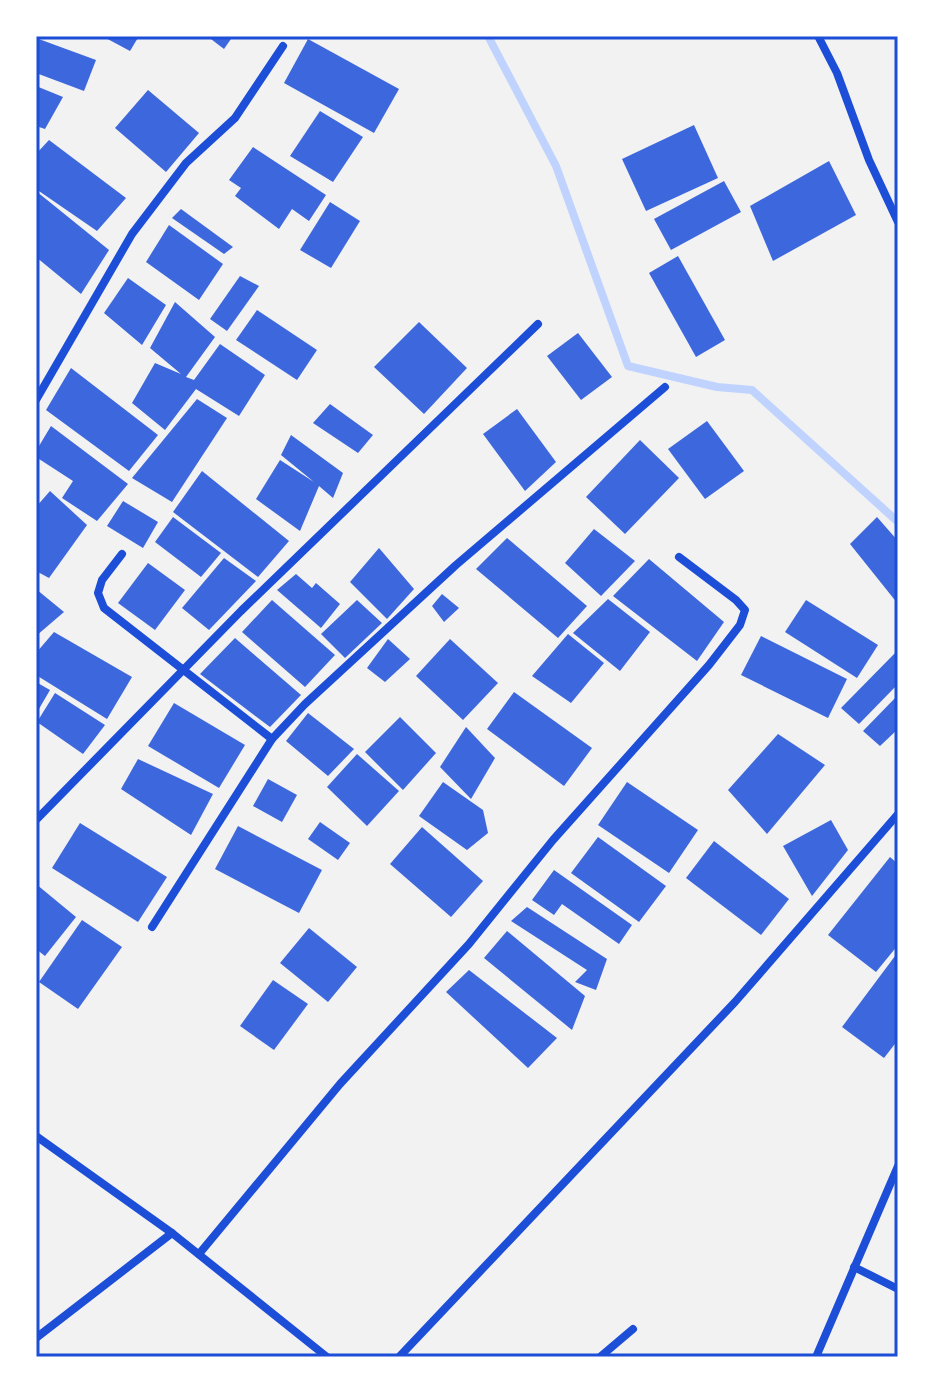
<svg xmlns="http://www.w3.org/2000/svg" width="934" height="1393" font-family="Quicksand,sans-serif">
<rect width="100%" height="100%" fill="#f2f2f2"/>
<g fill="none" stroke-linecap="round" stroke-linejoin="round">
<!-- stream -->
<polyline stroke="#bfd3fe" stroke-width="8" points="488,36 556,166 628,366 717,387 752,390 898,522"/>
</g>
<!-- building -->
<g fill="#3d67dc">
<polygon points="102,36 139,36 130,51"/>
<polygon points="207,36 233,36 224,49"/>
<polygon points="36,38 96,60 84,91 36,73"/>
<polygon points="308,39 399,89 374,133 284,83"/>
<polygon points="36,86 63,97 45,129 36,126"/>
<polygon points="148,90 199,133 166,172 115,128"/>
<polygon points="320,111 363,137 333,182 290,156"/>
<polygon points="694,125 718,178 646,211 622,159"/>
<polygon points="49,140 126,198 97,231 36,189 36,154"/>
<polygon points="253,147 326,195 309,221 292,209 279,229 235,196 241,188 229,180"/>
<polygon points="829,161 856,215 773,261 750,206"/>
<polygon points="724,181 741,212 671,250 654,219"/>
<polygon points="36,191 109,250 81,294 36,257"/>
<polygon points="330,202 360,221 331,268 300,250"/>
<polygon points="181,209 233,247 224,254 172,218"/>
<polygon points="169,225 223,264 199,300 146,262"/>
<polygon points="678,256 725,340 696,357 649,273"/>
<polygon points="240,276 259,286 227,331 210,319"/>
<polygon points="128,278 166,305 142,345 104,313"/>
<polygon points="175,302 215,337 186,377 194,380 220,344 265,375 239,416 196,389 165,430 132,403 155,363 181,374 150,348"/>
<polygon points="257,310 317,350 297,380 236,340"/>
<polygon points="419,322 467,368 424,414 374,367"/>
<polygon points="578,333 612,377 581,400 547,356"/>
<polygon points="71,368 158,435 129,471 46,410"/>
<polygon points="197,399 227,418 172,502 132,478"/>
<polygon points="330,404 373,435 358,453 313,423"/>
<polygon points="517,409 556,462 525,491 483,434"/>
<polygon points="707,421 744,471 705,499 668,449"/>
<polygon points="51,426 128,484 97,521 62,498 73,481 36,457 36,451"/>
<polygon points="291,435 343,473 333,498 319,486 300,531 256,499 280,460 314,482 281,455"/>
<polygon points="640,440 679,478 625,534 586,497"/>
<polygon points="202,471 289,541 258,577 173,512"/>
<polygon points="50,491 87,525 49,578 36,571 36,507"/>
<polygon points="123,501 158,522 143,548 107,526"/>
<polygon points="173,517 221,553 201,577 155,542"/>
<polygon points="877,517 898,541 898,604 850,544"/>
<polygon points="594,529 635,561 601,596 565,563"/>
<polygon points="507,538 587,606 558,638 476,569"/>
<polygon points="379,548 414,589 387,619 350,582"/>
<polygon points="224,558 256,581 209,630 182,608"/>
<polygon points="649,559 724,622 697,661 613,596"/>
<polygon points="148,563 185,590 155,630 118,603"/>
<polygon points="296,574 312,588 316,583 340,604 321,628 277,590"/>
<polygon points="36,589 64,612 36,636"/>
<polygon points="442,594 459,608 444,622 432,606"/>
<polygon points="608,599 650,632 620,671 573,633"/>
<polygon points="272,600 335,655 305,687 242,632"/>
<polygon points="357,600 382,623 345,658 321,634"/>
<polygon points="806,600 878,645 857,678 785,632"/>
<polygon points="54,632 132,677 107,719 36,675 36,653"/>
<polygon points="568,634 604,663 571,703 532,676"/>
<polygon points="761,636 847,679 828,718 741,675"/>
<polygon points="235,638 301,695 270,727 200,674"/>
<polygon points="388,639 410,659 385,682 367,668"/>
<polygon points="450,639 498,683 463,720 416,676"/>
<polygon points="898,650 898,684 859,724 841,708"/>
<polygon points="36,682 50,690 36,714"/>
<polygon points="514,692 592,748 564,786 487,729"/>
<polygon points="55,693 105,725 83,754 37,722"/>
<polygon points="898,695 898,729 880,746 863,731"/>
<polygon points="174,703 245,745 219,788 148,746"/>
<polygon points="308,713 354,749 328,776 286,741"/>
<polygon points="400,717 436,753 403,790 365,752"/>
<polygon points="466,727 495,758 471,799 440,767"/>
<polygon points="778,734 825,765 767,834 728,790"/>
<polygon points="357,754 399,791 367,826 327,787"/>
<polygon points="138,759 213,794 191,835 121,789"/>
<polygon points="268,779 297,795 282,822 253,806"/>
<polygon points="443,782 483,810 488,833 467,850 419,816"/>
<polygon points="627,782 698,830 669,873 598,825"/>
<polygon points="831,820 848,850 812,896 783,846"/>
<polygon points="320,822 350,843 338,860 308,839"/>
<polygon points="80,823 167,877 138,922 52,868"/>
<polygon points="238,826 322,870 299,913 215,869"/>
<polygon points="422,827 483,881 451,917 390,864"/>
<polygon points="598,837 666,886 639,922 571,873"/>
<polygon points="714,841 789,899 761,935 686,878"/>
<polygon points="890,857 898,864 898,945 876,972 828,935"/>
<polygon points="554,870 632,925 619,944 562,904 554,915 532,900"/>
<polygon points="36,884 76,917 45,956 36,949"/>
<polygon points="527,907 607,959 596,990 575,982 587,970 511,921"/>
<polygon points="82,920 122,947 78,1009 39,982"/>
<polygon points="309,928 357,967 328,1002 280,963"/>
<polygon points="507,931 585,996 572,1030 484,958"/>
<polygon points="898,952 898,1040 884,1058 842,1027"/>
<polygon points="469,970 557,1038 528,1068 446,992"/>
<polygon points="273,980 308,1004 274,1050 240,1026"/>
</g>
<g fill="none" stroke-linecap="round" stroke-linejoin="round">
<!-- minor -->
<g stroke="#1d4ed8" stroke-width="8">
<polyline points="818,36 837,73 869,160 898,222"/>
<polyline points="36,400 132,234 186,163 235,118 283,46"/>
<polyline points="122,554 102,580 98,593 104,608 272,739"/>
<polyline points="36,820 241,611 538,324"/>
<polyline points="152,927 272,739 305,704 456,565 665,387"/>
<polyline points="36,1136 172,1233 327,1357"/>
<polyline points="199,1254 340,1084 469,944 553,840 709,665 740,625 745,610 736,600 679,557"/>
<polyline points="854,1267 898,1289"/>
<polyline points="36,1338 172,1233"/>
<polyline points="399,1357 735,1002 898,814"/>
<polyline points="600,1357 633,1329"/>
<polyline points="816,1357 898,1166"/>
</g>
</g>
<!-- border -->
<rect width="934" height="1393" fill="none" stroke="#ffffff" stroke-width="76"/>
<rect x="38" y="38" width="858" height="1317" fill="none" stroke="#1d4ed8" stroke-width="3"/>
</svg>
